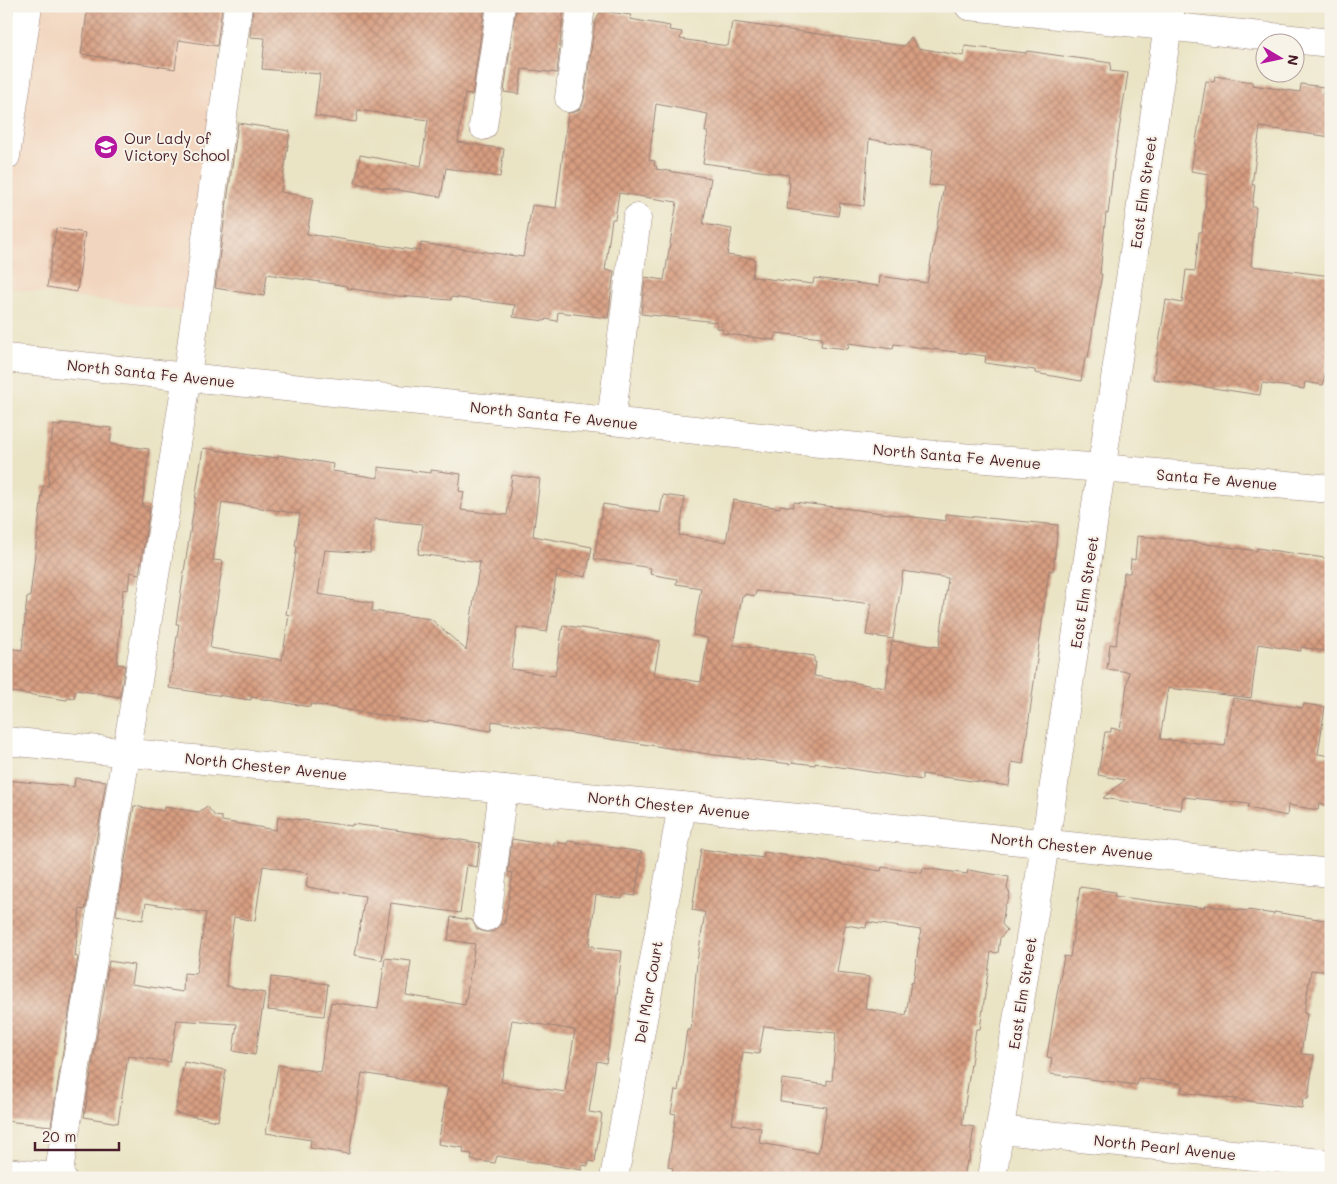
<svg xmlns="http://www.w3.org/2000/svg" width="1337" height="1184" font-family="Mali,sans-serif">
<defs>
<pattern id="building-cross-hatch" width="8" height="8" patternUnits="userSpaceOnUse" patternTransform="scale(1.25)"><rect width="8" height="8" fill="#d79e81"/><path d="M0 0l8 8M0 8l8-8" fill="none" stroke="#b0806a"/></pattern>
</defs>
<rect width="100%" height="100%" fill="#f7f3e8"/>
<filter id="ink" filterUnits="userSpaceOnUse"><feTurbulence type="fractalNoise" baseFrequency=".02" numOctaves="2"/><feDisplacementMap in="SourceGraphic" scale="10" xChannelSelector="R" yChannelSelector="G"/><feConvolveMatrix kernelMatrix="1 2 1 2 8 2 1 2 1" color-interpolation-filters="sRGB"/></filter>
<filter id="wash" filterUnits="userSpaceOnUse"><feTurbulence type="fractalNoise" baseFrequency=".0096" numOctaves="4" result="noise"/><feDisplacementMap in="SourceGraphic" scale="20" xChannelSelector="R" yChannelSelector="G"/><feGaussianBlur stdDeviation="1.12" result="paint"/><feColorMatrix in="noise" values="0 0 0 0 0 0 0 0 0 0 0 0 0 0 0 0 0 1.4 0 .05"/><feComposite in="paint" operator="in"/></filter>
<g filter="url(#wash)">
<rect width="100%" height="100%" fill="#eae4c5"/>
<!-- built -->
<polygon fill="#f2d5be" points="6,6 226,6 184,311 6,288"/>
<g id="blocks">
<!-- building -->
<g fill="url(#building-cross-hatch)" fill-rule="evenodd">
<polygon points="88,6 222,6 217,46 179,40 175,69 81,54"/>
<polygon points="253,6 485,6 472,95 465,94 458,142 504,149 500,177 446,168 441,197 355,183 360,155 421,166 428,120 358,110 356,122 315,116 320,74 262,69 265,38 250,37"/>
<polygon points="516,6 564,6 557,73 522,69 519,94 504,92"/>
<path d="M601,11L631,15L630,19L670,26L669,30L682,32L680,39L728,46L732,22L904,46L911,37L918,48L964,56L965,46L1026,53L1027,51L1111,63L1110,71L1128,73L1114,162L1108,214L1106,213L1100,274H1102L1088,358H1085L1081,381L1035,373V370L985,363L986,356L894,344L893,349L849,343L848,349L821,346L822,338L776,333L775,340L742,336L722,333L723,329L716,328L717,322L641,314L645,277L664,280L677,202L619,193L615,219H612L605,270L614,271L608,318L558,312L557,321L546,319L545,321L513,317L515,305L451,297V300L398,296L347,288V286L267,274L264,296L215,288L238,123L290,131L281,192L313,198L307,234L420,251L421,243L523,257L532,205L556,208L568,113L575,112L581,108L584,100L595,22ZM656,104L708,114L705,132H708L703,163L789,175L788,182H790L787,209L838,216L840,203L864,206L869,139L933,149L929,185L944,186L927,283L880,276L879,286L814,278L813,284L752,277L755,259L727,255L732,229L703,224L711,178L656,169L657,166H654L655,161L649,160Z"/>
<polygon points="1215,76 1252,82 1252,85 1300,92 1301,84 1324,87 1323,94 1331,95 1331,137 1260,127 1252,185 1255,185 1252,207 1256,207 1251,266 1331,276 1331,338 1323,385 1305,382 1304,389 1262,383 1260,395 1153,379 1166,300 1182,303 1186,270 1195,271 1199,232 1202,232 1209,174 1191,171 1206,81 1214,82"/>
<polygon points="56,228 85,233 77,292 47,287"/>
<polygon points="61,423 112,428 110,444 149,449 142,506 150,507 139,574 130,572 128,590 123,589 117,664 125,665 120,697 76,690 74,698 68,697 67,700 6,691 6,648 22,650 27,597 30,597 43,486 48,486 53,425 61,426"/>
<path d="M203,448L269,458V457L278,458V455L333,464L332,471L378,478V467L431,473V470L461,474L459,491L464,492L461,510L507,515L512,475L540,479L533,536L592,547L586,577L557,571L547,632L517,627L511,669L555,676L563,625L660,641L654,675L701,682L708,638L693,635L701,588L676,584L677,579L650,574L651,568L594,559L603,504L660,513L663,495L685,498L679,535L726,542L733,500L780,508V505L793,507L794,502L946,521V514L1058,525L1053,571L1049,570L1023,764L1012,762L1009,786L922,774V780L815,763V765L792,762L791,764L715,755L492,721L491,731L428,721V723L311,704L310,707L251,697V700L169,688L179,624H176ZM222,502L300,514L295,546L297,547L286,614L289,615L282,660L210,648L223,561L213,560ZM374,519L423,524L418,554L480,562L466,650L431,619L372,611L373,603L318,594L325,550L370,553ZM903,571L948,578L939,647L892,641L886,688L814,676L816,662H814V656L733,645L742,596H745V594L755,596L756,591L827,598L871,604L866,635L893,639Z"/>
<polygon points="1137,536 1171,539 1257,551 1257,548 1331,559 1331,652 1301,647 1301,651 1258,644 1251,698 1168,688 1160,739 1225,746 1233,698 1303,708 1304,704 1325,707 1318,754 1331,756 1331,806 1319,804 1318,810 1288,805 1287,816 1248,808 1249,804 1183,797 1181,810 1103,798 1125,780 1098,775 1105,732 1111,732 1111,728 1120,730 1129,672 1107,669 1110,644 1116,645 1124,573 1130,573 1131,559 1135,560"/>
<polygon points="75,778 106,781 85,910 80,909 75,956 78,957 51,1126 6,1121 6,780 74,787"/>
<polygon points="134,806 163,811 164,807 199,812 207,806 215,816 222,817 222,821 276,830 278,817 352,826 352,824 376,827 480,843 477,867 467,865 460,913 391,903 382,960 355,955 365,896 306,887 308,873 263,866 255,921 234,917 228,959 226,986 265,993 255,1055 233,1051 237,1024 177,1020 170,1062 128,1056 118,1123 84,1117 109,961 134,965 131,984 183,992 184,973 196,974 206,913 146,903 143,920 116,915"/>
<path d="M512,839L554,846V842L567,844L568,841L642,852L635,896L623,894L622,899L596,895L589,946H594V948L622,951L616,1003L606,1063L597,1061L589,1112L602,1114L595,1162L589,1161L588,1166L582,1165V1170L497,1156L495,1163L471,1160L472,1154L463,1153L464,1148L438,1144L448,1087L362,1073L349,1154L310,1148L311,1140L266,1133L278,1065L320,1072L331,1002L378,1009L385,958L411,961L406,995L465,1005L475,944L448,940L451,917L472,920L477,929L485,932H493L500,924L504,925L513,873L508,872ZM512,1020L575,1030L565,1092L501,1082Z"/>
<path d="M701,849L763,858L764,852L881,871L882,867L922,873L923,868L967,874L968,870L1009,877L1007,889L1010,893L1008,901L1005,905L1002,924L1007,930L1000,938L998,953L991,952L980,1029H976L962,1125L974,1127L969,1162L967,1161L964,1178H683L672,1176L673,1168L668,1167L676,1114L671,1113L675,1090L678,1091L687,1030H691L697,962L705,912L692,910ZM867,922L921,930L913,983L911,982L906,1015L865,1009L869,977L837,973L845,925L866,928ZM764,1026L836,1033L832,1081L827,1080V1085L782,1079L780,1101L827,1107L818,1153L759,1143L761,1128L732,1124L743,1052L759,1054Z"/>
<polygon points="1080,887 1115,892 1114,896 1204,908 1205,905 1248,911 1248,910 1274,914 1274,912 1331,921 1331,972 1311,970 1304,1013 1307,1014 1301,1054 1314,1055 1308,1099 1303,1099 1302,1108 1181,1092 1183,1084 1138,1078 1137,1085 1050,1074 1052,1058 1047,1057 1056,1000 1064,956 1070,957"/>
<polygon points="271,977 328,984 324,1016 268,1010"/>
<polygon points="184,1062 226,1070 218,1121 175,1113"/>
</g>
</g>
</g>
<g filter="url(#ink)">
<use href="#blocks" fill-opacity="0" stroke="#9a8278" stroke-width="1"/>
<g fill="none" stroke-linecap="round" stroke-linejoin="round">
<!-- minor casing -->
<g stroke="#9a8278" stroke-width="29">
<g id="minor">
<polyline points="969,6 1331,43"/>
<polyline points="569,98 581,6"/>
<polyline points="483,126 501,6"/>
<polyline points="611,421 637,218"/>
<polyline points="6,741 682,806 1331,873"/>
<polyline points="487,917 503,789"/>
<polyline points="1000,1130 1331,1164"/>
<polyline points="6,1172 62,1178"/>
<polyline points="58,1178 187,376 238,6"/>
<polyline points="614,1178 682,806"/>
<polyline points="992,1178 1045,844 1171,6"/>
</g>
</g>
<!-- major casing -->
<g stroke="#9a8278" stroke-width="29">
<g id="major">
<polyline points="6,156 28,6"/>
<polyline points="6,358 935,455 1102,468 1331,489"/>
</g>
</g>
<!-- minor -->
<use href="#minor" stroke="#fff" stroke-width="28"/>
<!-- major -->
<use href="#major" stroke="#fff" stroke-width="28"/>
</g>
</g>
<!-- icons -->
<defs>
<g id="school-disc" transform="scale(1.25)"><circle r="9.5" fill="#b5179e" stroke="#f7f3e8"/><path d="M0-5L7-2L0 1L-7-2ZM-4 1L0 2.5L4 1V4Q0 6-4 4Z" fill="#fff"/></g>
</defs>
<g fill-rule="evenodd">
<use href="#school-disc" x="106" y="147"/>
</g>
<g text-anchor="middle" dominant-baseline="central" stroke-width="4" stroke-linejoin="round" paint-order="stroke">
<!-- poi labels -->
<g font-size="15" fill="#4a1f2b" stroke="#f7f3e8" text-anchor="start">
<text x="124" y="138">Our Lady of<tspan x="124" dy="17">Victory School</tspan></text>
</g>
<!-- street labels -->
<g font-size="15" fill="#4a1f2b" stroke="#f7f3e8">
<text transform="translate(1143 192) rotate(-82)">East Elm Street</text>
<text transform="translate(151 373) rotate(6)">North Santa Fe Avenue</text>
<text transform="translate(554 415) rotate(6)">North Santa Fe Avenue</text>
<text transform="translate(957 456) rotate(5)">North Santa Fe Avenue</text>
<text transform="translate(1217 479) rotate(5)">Santa Fe Avenue</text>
<text transform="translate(1084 592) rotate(-81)">East Elm Street</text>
<text transform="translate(266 766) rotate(6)">North Chester Avenue</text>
<text transform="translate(669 805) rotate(6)">North Chester Avenue</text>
<text transform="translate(1072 846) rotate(6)">North Chester Avenue</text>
<text transform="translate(648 992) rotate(-80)">Del Mar Court</text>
<text transform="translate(1022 993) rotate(-81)">East Elm Street</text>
<text transform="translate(1165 1147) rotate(6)">North Pearl Avenue</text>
</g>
</g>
<!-- margin -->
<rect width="1337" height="1184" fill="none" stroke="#f7f3e8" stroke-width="25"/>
<!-- north arrow -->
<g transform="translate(1280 58) rotate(99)"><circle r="24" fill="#f7f3e8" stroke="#b29e9c"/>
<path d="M0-4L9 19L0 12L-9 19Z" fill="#b5179e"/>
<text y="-8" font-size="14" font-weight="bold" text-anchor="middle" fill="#4a1f2b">N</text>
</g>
<!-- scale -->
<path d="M35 1142v8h84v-8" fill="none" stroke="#4a1f2b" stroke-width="2.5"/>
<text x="42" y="1142" font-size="15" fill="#4a1f2b" stroke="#f7f3e8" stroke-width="4" paint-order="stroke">20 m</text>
</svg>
